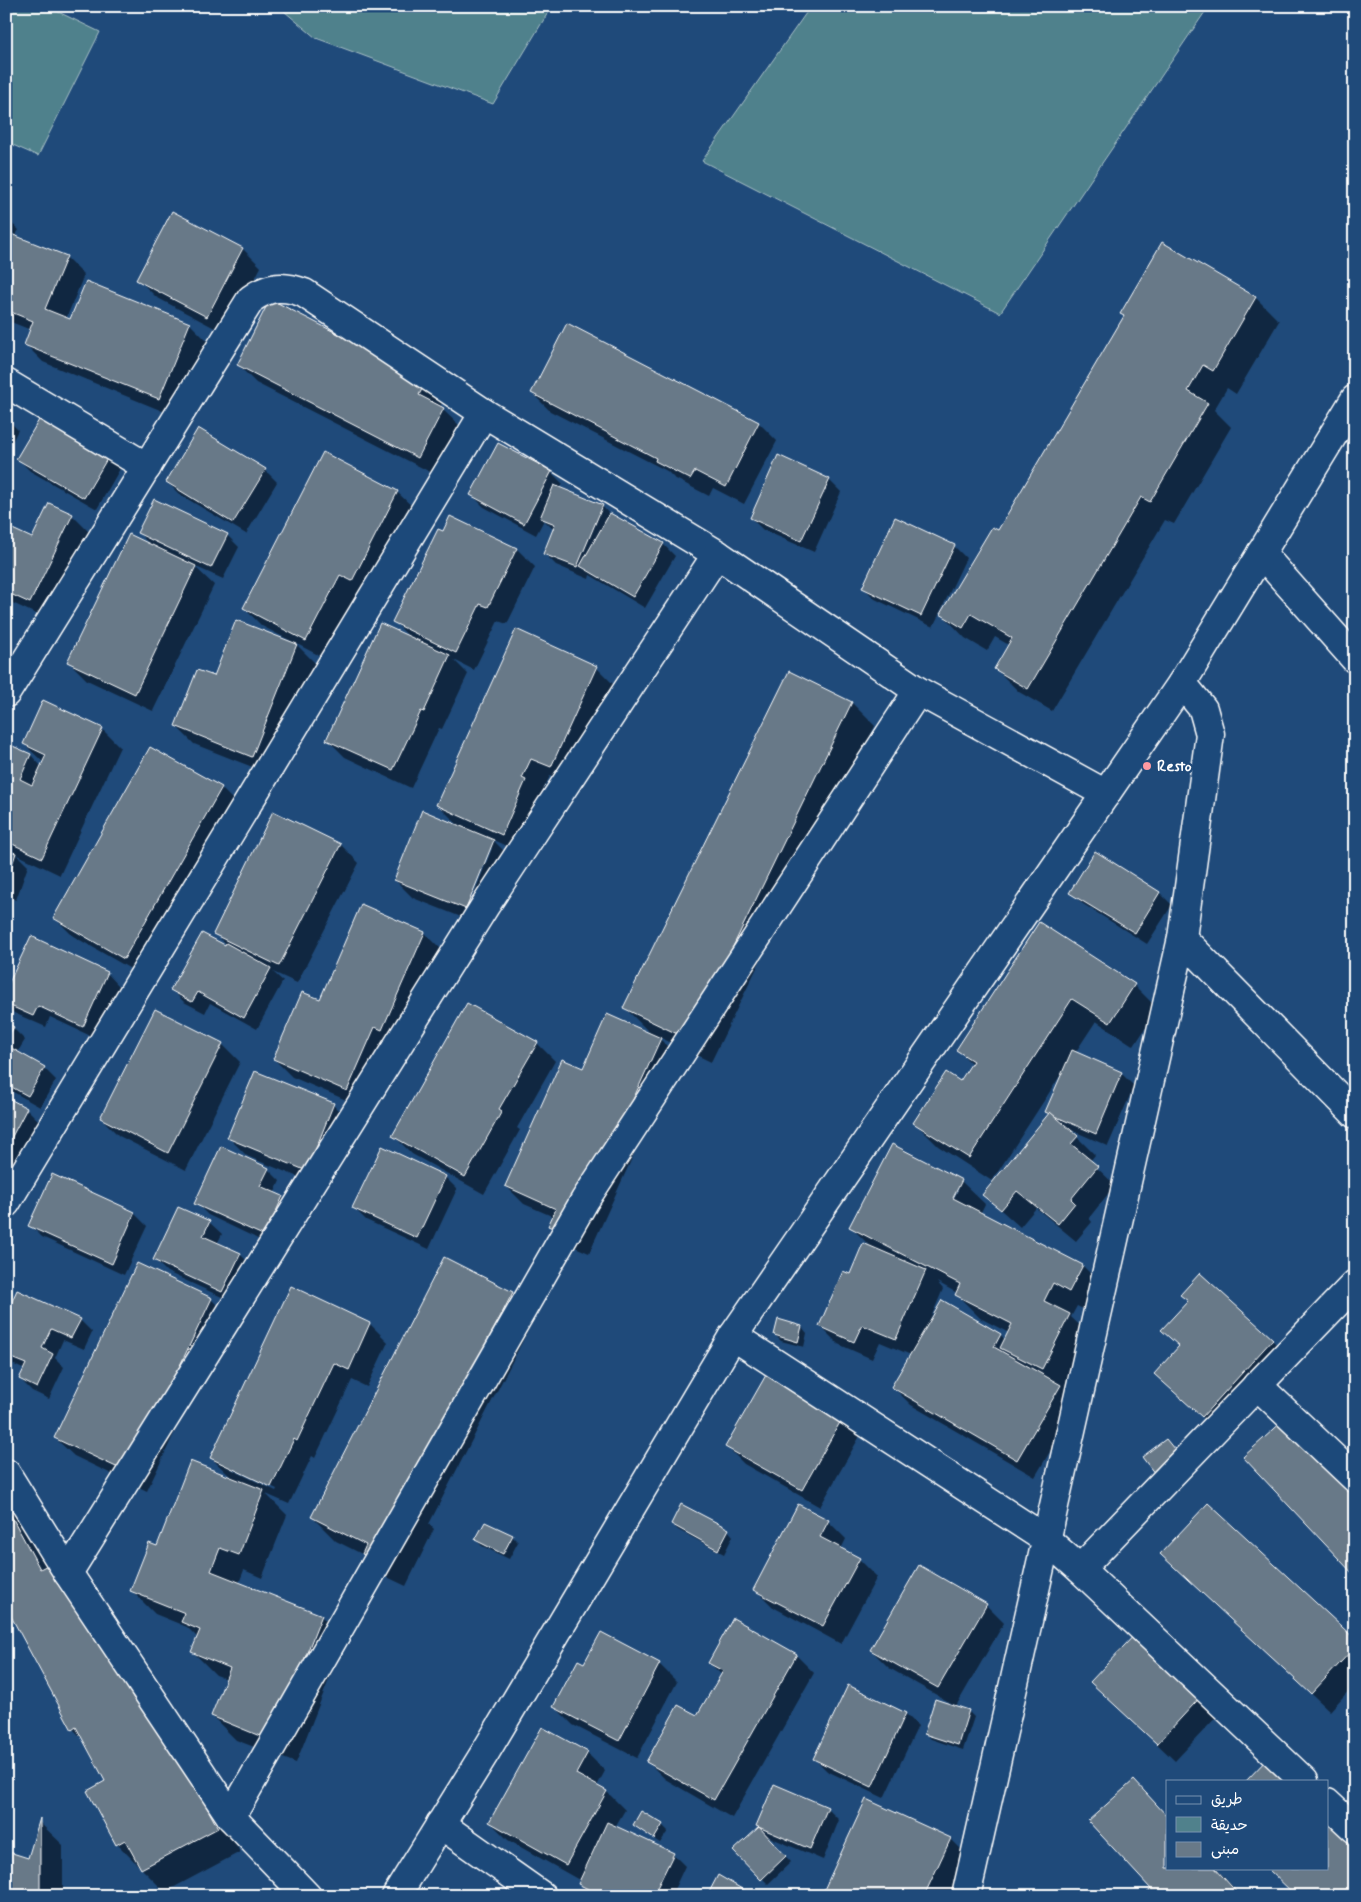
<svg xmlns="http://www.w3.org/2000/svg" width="1361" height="1902" font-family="Mynerve,'Playpen Sans Arabic',sans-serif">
<rect width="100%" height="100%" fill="#1f4a7a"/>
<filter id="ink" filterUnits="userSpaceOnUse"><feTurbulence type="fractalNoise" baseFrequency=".02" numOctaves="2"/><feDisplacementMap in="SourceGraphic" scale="10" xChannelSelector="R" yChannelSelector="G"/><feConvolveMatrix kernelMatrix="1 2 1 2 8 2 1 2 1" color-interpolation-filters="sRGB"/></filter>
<g filter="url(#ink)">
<!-- green -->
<g fill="#50818c" stroke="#a8c0c6">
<polygon points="6,6 46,6 100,32 38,156 6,142"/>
<polygon points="278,6 552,6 493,104 316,38"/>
<polygon points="811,6 1209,6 1000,313 702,161"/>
</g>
<!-- shadow -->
<g fill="#0007" fill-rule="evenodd">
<polygon points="173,213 243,249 261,267 226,334 156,297 138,279"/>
<polygon points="6,218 19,230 15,236 66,257 84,275 66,319 71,321 190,324 208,342 177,417 43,362 25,344 31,330 6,320"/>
<polygon points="1162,243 1256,298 1279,321 1236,394 1227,388 1214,410 1231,427 1174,524 1165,520 1052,711 1019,692 996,669 1009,645 995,637 987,651 965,638 942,614 998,532 1125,317"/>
<polygon points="271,301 443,401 440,407 461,427 436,475 256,383 238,365"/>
<polygon points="568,325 759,423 777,441 744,504 713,488 709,496 674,478 667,471 550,411 532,393"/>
<polygon points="6,392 11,398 6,408"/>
<polygon points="46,410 125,460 97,509 30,471 18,459"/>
<polygon points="6,418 18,430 6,454"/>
<polygon points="324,454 397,492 416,510 370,598 358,592 324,658 295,643 315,663 270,774 194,744 176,726 214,678 290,643 291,641 262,626 244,608"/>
<polygon points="265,470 277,482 246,534 179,494 167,482"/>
<polygon points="551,472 563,484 560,489 602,506 610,515 663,544 675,556 645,608 590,575 589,579 556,565 544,553 554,530 544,520 536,535 484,507 472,495"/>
<polygon points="829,480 841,492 814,552 763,530 751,518"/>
<polygon points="72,515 90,533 49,620 6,600 6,527 32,540"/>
<polygon points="139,533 227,535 239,547 223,579 194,566 214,585 153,711 87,680 69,662 151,546"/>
<polygon points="443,533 517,549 535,567 507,624 498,621 474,670 454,660 468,674 442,729 439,728 411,788 345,757 327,739 410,638 394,621"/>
<polygon points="954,546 966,558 933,627 875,599 863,587"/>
<path d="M596,667L614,685L569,785L550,776L540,796L544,799L520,852L493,840L512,859L484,926L413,898L395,880L460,827L438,805ZM489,848H492L465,916L462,915Z"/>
<polygon points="789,673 852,703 875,726 711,1062 657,1036 678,1057 589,1253 568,1244 550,1226 554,1217 524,1204 506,1186 584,1070 652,1035 625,1008"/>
<polygon points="102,729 120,747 60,875 16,854 28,866 16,900 6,896 6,751 9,745 31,755 42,767 44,763 24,744"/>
<polygon points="221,788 239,806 143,976 73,936 55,918"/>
<polygon points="274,813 341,845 359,863 297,983 273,972 283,981 257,1029 210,1003 205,1013 184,1002 172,990 229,948 215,933"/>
<polygon points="1095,853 1160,893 1172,905 1147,944 1083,904 1071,892"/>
<polygon points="1039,924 1134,985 1158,1009 1134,1046 1096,1021 1075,1053 1122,1074 1134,1086 1108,1146 1069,1129 1095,1155 1090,1161 1115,1185 1089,1218 1092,1222 1076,1241 1036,1208 1020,1227 984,1195 1049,1115 1046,1112 1062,1077 1060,1076 992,1181 938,1146 915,1123 960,1083 972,1064 958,1050"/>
<polygon points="425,933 443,951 365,1108 292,1077 274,1059 320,1001"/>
<polygon points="107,973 119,986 95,1038 50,1017 46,1027 14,1013 6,1005 6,992"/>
<polygon points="6,1024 13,1028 25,1040 17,1053 44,1068 56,1080 40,1107 6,1088"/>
<polygon points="537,1043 555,1061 517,1128 520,1130 484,1194 412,1154 394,1136"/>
<polygon points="222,1044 240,1062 186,1170 119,1136 101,1118"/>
<polygon points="255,1072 333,1105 351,1123 325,1188 247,1156 229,1138"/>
<polygon points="6,1098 27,1109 39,1121 13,1169 6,1166"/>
<polygon points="268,1169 280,1181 274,1194 282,1197 294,1210 277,1248 208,1215 196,1203"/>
<polygon points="52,1176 135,1214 147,1226 124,1275 42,1237 30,1225"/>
<polygon points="445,1177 457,1189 429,1249 366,1220 354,1208"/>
<path d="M961,1181L985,1204L980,1214L1083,1266L1106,1289L1093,1314L1077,1306L1071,1317L1093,1338L1078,1404L1035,1477L911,1405L893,1387L911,1355L880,1342L872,1359L838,1344L820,1326L851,1276L873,1249L851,1227ZM956,1188H959L951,1204L949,1203ZM937,1282L957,1293L956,1294L980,1318L1009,1333L1005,1340L1001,1335L943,1302L931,1321L930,1320L943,1289Z"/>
<polygon points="209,1222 222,1234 217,1244 240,1254 252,1266 235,1303 167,1272 155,1260"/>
<path d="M291,1288L370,1324L388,1342L367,1387L352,1380L315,1458L312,1456L289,1504L266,1494L287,1515L262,1578L244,1570L239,1583L321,1616L345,1639L296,1763L236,1740L212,1716L227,1679L216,1675L193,1652L198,1638L187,1627L155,1614L132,1591L157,1548L233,1479L211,1458ZM231,1467L277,1489L276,1491L231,1469Z"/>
<polygon points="512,1293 535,1317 429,1524 434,1529 406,1586 387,1577 366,1556 336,1541 312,1517"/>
<polygon points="211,1299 229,1317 147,1491 74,1456 55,1438"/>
<polygon points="6,1317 80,1320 92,1332 84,1349 63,1340 55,1358 64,1367 49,1399 32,1391 20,1379 25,1370 6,1361"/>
<polygon points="802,1327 807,1333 804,1347 781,1341 775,1335"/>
<polygon points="1163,1330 1272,1340 1290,1358 1221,1434 1155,1374 1180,1347"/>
<polygon points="842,1418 860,1436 820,1507 744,1464 726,1446"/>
<polygon points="6,1488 168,1718 240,1852 165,1892 117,1844 89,1791 107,1782 85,1741 73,1729 6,1605"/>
<polygon points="828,1521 846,1539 841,1549 859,1559 877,1577 841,1644 773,1607 755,1589"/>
<polygon points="672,1524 728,1530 733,1536 724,1554 678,1530"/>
<polygon points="512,1536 518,1542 509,1559 482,1546 476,1540"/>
<polygon points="1180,1572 1355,1640 1355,1684 1330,1711"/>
<polygon points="986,1605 1004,1623 956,1706 889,1668 871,1650"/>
<polygon points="734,1620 796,1655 814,1673 732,1818 665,1779 647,1761 698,1717 722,1675 709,1663"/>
<polygon points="1140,1631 1223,1710 1175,1761 1092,1682"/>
<polygon points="659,1664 677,1682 637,1758 573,1725 555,1707 585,1665"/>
<polygon points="848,1687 906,1714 918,1726 884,1798 827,1771 815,1759"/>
<polygon points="968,1711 974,1717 963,1750 931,1739 925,1733"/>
<polygon points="543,1729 587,1753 605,1771 597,1786 607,1792 625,1810 615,1827 673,1854 685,1866 671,1896 591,1896 580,1884 581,1881 508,1840 490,1822"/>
<polygon points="1134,1781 1167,1816 1167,1868 1216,1868 1241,1896 1145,1896 1153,1889"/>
<polygon points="827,1808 839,1820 823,1860 767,1836 791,1862 768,1884 735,1851 760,1828"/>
<polygon points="40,1823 63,1845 63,1896 6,1896 29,1860"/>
<polygon points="634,1825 662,1825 668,1831 660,1843 640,1830"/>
<polygon points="951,1839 969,1857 950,1896 828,1896 824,1891"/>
</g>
<!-- building -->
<g fill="#687988" stroke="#fff">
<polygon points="172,211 243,248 207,317 136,280"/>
<polygon points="6,232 67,256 45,309 70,319 86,281 190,323 159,399 24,345 33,321 6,310"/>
<polygon points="1162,242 1256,297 1213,371 1203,365 1188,391 1208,403 1150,502 1141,497 1028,689 994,669 1012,638 971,614 963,628 940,614 992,527 998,530 1124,316 1120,314"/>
<polygon points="270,299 389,360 426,381 419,395 444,408 418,458 237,365"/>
<polygon points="567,323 759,422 726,487 695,471 690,479 655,461 656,458 531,393"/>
<polygon points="46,408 114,447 84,498 16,459"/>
<polygon points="198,428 266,469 233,523 166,482"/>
<polygon points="498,443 552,471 524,524 470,495"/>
<polygon points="323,452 398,491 352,581 340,575 306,641 243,608"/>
<polygon points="778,455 830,479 801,541 750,518"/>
<polygon points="554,485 603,505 577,567 543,554 555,524 540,518"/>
<polygon points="154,499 228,534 211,568 137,533"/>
<polygon points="49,503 73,514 30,603 6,592 6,526 32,538"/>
<polygon points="610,513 664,543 633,597 580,566"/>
<polygon points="450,516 517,548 488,607 480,604 456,653 392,622 438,529 443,531"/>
<polygon points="895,517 955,545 921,616 862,588"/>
<polygon points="129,534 196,566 135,694 67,662"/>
<polygon points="236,620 297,644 252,757 175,726 197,670 214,676"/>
<polygon points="380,623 450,655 424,712 421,711 393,770 326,740"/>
<polygon points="516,629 597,666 551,767 531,759 522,778 526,780 502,835 436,805"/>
<polygon points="789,671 852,702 688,1039 623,1008"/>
<polygon points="43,700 103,728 42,858 6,841 6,748 8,744 31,754 20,779 32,785 46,755 23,744"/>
<polygon points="150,747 222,787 124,959 53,918"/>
<polygon points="422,810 494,840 466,909 394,880"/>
<polygon points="273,811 341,844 279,966 213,934"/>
<polygon points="6,850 16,853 6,883"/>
<polygon points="1095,851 1160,892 1135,933 1069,893"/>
<polygon points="361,904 425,932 382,1030 375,1027 347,1091 273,1059 302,992 320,999"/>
<polygon points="1039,922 1135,984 1110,1023 1072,999 969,1158 913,1123 946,1072 960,1081 973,1061 956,1050"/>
<polygon points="202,933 225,945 226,943 271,968 244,1018 198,992 192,1002 170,990"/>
<polygon points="31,936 108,972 83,1027 38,1006 33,1016 6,1004 6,989"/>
<polygon points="467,1003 538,1042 499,1109 502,1111 465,1177 392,1136"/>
<polygon points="155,1009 223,1043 168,1153 100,1118"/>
<polygon points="607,1014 661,1038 571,1236 548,1226 556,1209 505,1186 562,1059 583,1068"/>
<polygon points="6,1022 14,1027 6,1040"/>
<polygon points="6,1045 45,1067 28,1096 6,1084"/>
<polygon points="1072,1050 1122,1072 1096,1134 1045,1112"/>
<polygon points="255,1071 334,1103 307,1171 227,1138"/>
<polygon points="6,1097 27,1108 6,1148"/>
<polygon points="1050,1112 1078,1136 1071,1144 1098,1166 1071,1199 1075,1203 1058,1224 1017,1191 1001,1210 982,1195"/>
<polygon points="892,1144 962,1180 953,1198 1083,1265 1069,1292 1053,1283 1044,1301 1070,1314 1042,1369 1000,1348 1012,1324 955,1295 960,1284 849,1227"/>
<polygon points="221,1146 269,1168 260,1186 283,1196 265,1236 194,1204"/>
<polygon points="382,1146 446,1176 417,1238 352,1208"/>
<polygon points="52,1174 135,1212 112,1264 28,1226"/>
<polygon points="178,1207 210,1221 203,1236 241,1253 222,1292 153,1260"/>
<polygon points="863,1243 926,1270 896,1339 862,1325 854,1342 819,1326 843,1271 850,1274"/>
<polygon points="444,1257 513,1292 405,1502 382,1563 362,1554 366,1545 311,1517"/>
<polygon points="137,1263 212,1298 129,1473 54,1438"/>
<polygon points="1200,1273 1273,1339 1202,1417 1154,1374 1179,1346 1161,1330 1188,1301 1180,1295"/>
<polygon points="291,1286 370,1323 349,1370 334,1363 297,1441 294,1439 271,1487 210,1458"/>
<polygon points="17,1290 81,1319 71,1338 51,1329 42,1348 53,1354 37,1388 19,1379 26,1364 6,1356 6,1314"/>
<polygon points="942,1300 1001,1334 994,1347 1061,1385 1017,1460 891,1387"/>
<polygon points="778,1319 802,1326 798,1342 774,1335"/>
<polygon points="766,1375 843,1417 802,1490 725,1447"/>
<polygon points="1294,1411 1355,1476 1355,1576 1243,1457"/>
<polygon points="1166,1439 1179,1455 1155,1474 1142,1457"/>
<polygon points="190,1461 264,1490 239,1555 220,1548 211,1571 322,1615 272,1741 211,1716 230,1668 191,1652 200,1630 181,1622 185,1613 130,1591 149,1543 157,1546"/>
<polygon points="1208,1503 1355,1639 1355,1647 1311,1694 1160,1554"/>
<polygon points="681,1504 729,1529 718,1550 671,1524"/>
<polygon points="798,1504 829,1520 820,1537 860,1558 823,1626 753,1590"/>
<polygon points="6,1506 40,1569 57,1560 134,1699 145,1693 218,1828 141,1869 125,1840 116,1845 87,1791 105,1781 76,1727 72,1730 6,1607"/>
<polygon points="485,1522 513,1535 503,1554 475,1540"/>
<polygon points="919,1565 987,1604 938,1688 870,1650"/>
<polygon points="733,1618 797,1654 714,1800 646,1762 678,1705 697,1715 723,1671 708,1663"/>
<polygon points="1140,1629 1206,1691 1157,1744 1090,1682"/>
<polygon points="601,1632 660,1663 619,1741 553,1707 578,1660 584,1663"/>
<polygon points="848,1685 906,1713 872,1787 813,1759"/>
<polygon points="935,1699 969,1710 958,1745 924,1734"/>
<polygon points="542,1727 588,1752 576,1774 607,1791 566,1865 489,1822"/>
<polygon points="1270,1756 1296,1781 1246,1781"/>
<polygon points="1134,1780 1167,1816 1167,1868 1215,1868 1240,1896 1143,1896 1151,1889 1088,1821"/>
<polygon points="774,1784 828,1807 810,1849 756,1826"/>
<polygon points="866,1799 951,1838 924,1896 832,1896 823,1892"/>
<polygon points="1327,1810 1355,1837 1355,1896 1296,1896 1267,1868 1327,1868"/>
<polygon points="641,1811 663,1824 654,1839 633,1825"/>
<polygon points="40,1818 40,1896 6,1896 6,1851 28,1858"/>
<polygon points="607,1822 674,1853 653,1896 602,1896 578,1884"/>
<polygon points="759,1827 786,1856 761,1880 733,1851"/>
<polygon points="718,1875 754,1896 707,1896"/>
</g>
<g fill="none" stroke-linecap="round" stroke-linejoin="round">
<!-- minor casing -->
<g stroke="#fff" stroke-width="31">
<g id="minor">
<polyline points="6,383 147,467"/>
<polyline points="1261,553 1355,659"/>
<path d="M6,693L251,299C269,286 284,285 304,293L484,413L717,554L918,691L1106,794"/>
<polyline points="1182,938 1355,1114"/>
<polyline points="6,1203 484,413"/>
<polyline points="733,1336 1047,1540 1080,1569 1304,1781"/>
<polyline points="1257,1385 1355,1478"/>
<polyline points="6,1473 68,1573 231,1817 307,1896"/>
<polyline points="1080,1569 1355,1284"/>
<polyline points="68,1573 485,906 717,554"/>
<polyline points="1327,1803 1355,1829"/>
<polyline points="231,1817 585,1200 918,691"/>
<polyline points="440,1824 542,1896"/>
<polyline points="966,1896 1182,938 1210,734 1203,709 1182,683"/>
</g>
</g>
<!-- tertiary casing -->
<g stroke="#fff" stroke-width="31">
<polyline id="tertiary" points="396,1896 486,1751 733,1336 1182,683 1355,399"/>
</g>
<!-- minor -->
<use href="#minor" stroke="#1f4a7a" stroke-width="28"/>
<!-- tertiary -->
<use href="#tertiary" stroke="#1f4a7a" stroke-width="28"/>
</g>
</g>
<!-- markers -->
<circle fill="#ff9aa2" stroke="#1f4a7a" stroke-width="2" cx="1147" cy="766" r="5"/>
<g text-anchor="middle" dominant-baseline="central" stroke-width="4.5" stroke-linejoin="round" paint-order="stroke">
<!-- poi labels -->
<g font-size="16" font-weight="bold" fill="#fff" stroke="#1f4a7a" text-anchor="start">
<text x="1157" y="766">Resto</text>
</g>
</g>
<!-- margin -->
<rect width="1361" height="1902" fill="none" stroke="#1f4a7a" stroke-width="25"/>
<rect x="12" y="12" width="1336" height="1877" fill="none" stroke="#fff" stroke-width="2" filter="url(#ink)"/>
<!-- legend -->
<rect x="1166" y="1780" width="162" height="90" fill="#1f4a7a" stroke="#7992af"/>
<rect x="1176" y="1796" width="25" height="8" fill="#1f4a7a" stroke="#7992af"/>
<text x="1211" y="1804" font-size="15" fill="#ffffff">طريق</text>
<rect x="1176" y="1817" width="25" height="15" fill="#50818c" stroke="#7992af"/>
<text x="1211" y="1830" font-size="15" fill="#ffffff">حديقة</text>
<rect x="1176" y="1842" width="25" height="15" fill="#687988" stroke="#7992af"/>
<text x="1211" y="1854" font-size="15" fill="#ffffff">مبنى</text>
</svg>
